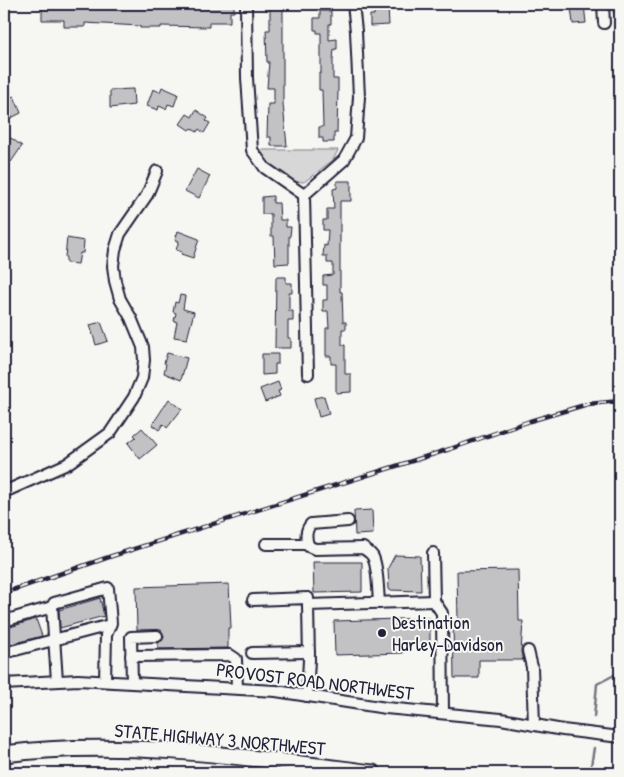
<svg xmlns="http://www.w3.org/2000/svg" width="624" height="777" font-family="'Patrick Hand',sans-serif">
<rect width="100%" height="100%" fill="#f6f6f2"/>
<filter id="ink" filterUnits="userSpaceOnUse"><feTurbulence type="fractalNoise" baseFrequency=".02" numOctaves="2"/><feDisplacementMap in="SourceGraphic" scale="10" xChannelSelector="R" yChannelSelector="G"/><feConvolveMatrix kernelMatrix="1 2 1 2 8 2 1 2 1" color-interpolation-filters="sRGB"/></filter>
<g filter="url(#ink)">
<!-- green -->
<polygon fill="#d7d7d7" stroke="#7c7c89" points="257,150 338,150 333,160 304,182 291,181 271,167"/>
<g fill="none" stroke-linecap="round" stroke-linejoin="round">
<!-- stream -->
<g stroke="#757583" stroke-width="2.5">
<polyline points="594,717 597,684 620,672"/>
<polyline points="591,766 594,748"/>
</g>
</g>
<!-- building -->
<g fill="#c2c2c4" stroke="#22223b">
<polygon points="42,4 114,6 126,6 126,4 174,6 174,4 234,4 234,12 230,12 230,22 209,22 209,27 161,26 161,28 140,28 140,26 85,23 85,27 64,27 64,20 42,20"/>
<polygon points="270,4 283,4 283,104 287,146 271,146 271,137 267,137 268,104 274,104 274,88 267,88 269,62 267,62 266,30 270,30"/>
<polygon points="620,4 620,26 618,27 612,6"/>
<polygon points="584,5 586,23 573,24 571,7"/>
<polygon points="388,7 389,25 370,26 370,15 374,15 374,8"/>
<polygon points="320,11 331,11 331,24 329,24 329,40 337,39 337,49 334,49 333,60 333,79 338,79 338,89 337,133 334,133 334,142 323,142 323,138 319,138 319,127 323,127 322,90 319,90 319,73 321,73 321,33 317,33 317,30 314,30 314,18 320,18"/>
<polygon points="162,87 178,94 174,106 168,104 166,109 159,106 158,110 147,106 153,89 160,92"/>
<polygon points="133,89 134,105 110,108 110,90"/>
<polygon points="14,96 21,113 9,119 4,106 4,100"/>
<polygon points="196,110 208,118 206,121 210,123 204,133 199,129 197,132 191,128 189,130 180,124 187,114 192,117"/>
<polygon points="11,138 22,146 11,162 4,157 4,149"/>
<polygon points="197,169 210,176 199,198 185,191"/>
<polygon points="337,181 351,181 351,201 340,201 340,292 342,292 343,322 346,322 346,329 342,329 342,345 345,345 345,374 351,374 351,392 336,393 336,364 331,364 331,356 326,356 326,328 329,328 328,311 323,311 323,300 327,300 327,285 323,285 323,276 333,275 333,263 327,263 327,256 323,256 324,245 327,246 328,230 323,230 323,220 327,220 327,209 334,209 333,189 337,188"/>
<polygon points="273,196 273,203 279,203 280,220 286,220 286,227 291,227 290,236 289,236 289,263 275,264 274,236 271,236 271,214 262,214 262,197"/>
<polygon points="178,231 199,239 193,258 181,254 182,252 176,250 179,241 175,240"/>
<polygon points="67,238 84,241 83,253 80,253 78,264 66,263 66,258 65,257"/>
<polygon points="276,277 286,277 286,283 292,283 292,293 289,293 289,311 293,311 293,321 288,321 288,338 291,338 291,348 275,348"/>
<polygon points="180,295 185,296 183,309 194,312 187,339 174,337 177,322 174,321 176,313 173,312 175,302 178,303"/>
<polygon points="101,322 108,341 96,345 90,325"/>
<polygon points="167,353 187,358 181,380 164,373 166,364 164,363"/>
<polygon points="262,354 278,354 278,364 275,364 275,374 262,375"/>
<polygon points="278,382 281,390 278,391 280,396 265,402 260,389"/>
<polygon points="324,396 329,414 319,417 314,398"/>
<polygon points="169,399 182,409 167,428 163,424 159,430 152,425"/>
<polygon points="142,428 157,445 140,459 128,443 136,437 134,435"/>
<polygon points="372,510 373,534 355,535 354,511"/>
<polygon points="395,555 420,556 421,591 389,590 388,568"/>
<polygon points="313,562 362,562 362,592 314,593"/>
<polygon points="518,570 519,621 523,621 521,652 523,660 479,660 479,678 454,678 453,621 458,621 457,571"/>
<polygon points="229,584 231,628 228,628 228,648 158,649 158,643 163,640 164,636 161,630 137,630 136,587"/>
<polygon points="100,598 104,616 60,628 59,610"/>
<polygon points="430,618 430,644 402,645 403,653 335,655 334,621"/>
<polygon points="36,619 42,636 4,646 4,629"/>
</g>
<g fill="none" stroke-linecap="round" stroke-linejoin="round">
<!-- minor casing -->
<g stroke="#22223b" stroke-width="14">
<g id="minor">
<polyline points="246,4 247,78 252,150 265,168 304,195"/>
<polyline points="603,4 604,23"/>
<polyline points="308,374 304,195 344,160 356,138 359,97 356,31 353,4"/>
<polyline points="4,492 67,464 110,433 134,397 142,378 144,360 143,347 131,318 120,299 115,281 113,266 115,250 120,234 147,195 157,171"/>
<path d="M348,521L311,524C305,531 306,537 308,546L315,549L363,548C367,551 371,553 373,557C378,567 378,591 379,603"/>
<polyline points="266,544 308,544"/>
<polyline points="433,553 434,601 442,613 443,713"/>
<polyline points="253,600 308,598 308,605"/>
<polyline points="52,607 54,603 108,588 111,623 106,635 105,681"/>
<polyline points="4,621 52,607 57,681"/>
<polyline points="528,651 532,667 534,725"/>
<polyline points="4,653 110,625"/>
<polyline points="252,653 309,652"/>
<polyline points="131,656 230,655 236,659 237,688"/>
<polyline points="132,682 131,637 157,636"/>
<polyline points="4,684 78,680 276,691 386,708 501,719 563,730 620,737"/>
<polyline points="307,696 309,660 308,605 434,601"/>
</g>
</g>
<!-- highway casing -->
<g stroke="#22223b" stroke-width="19">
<path id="highway" d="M4,754C123,738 254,758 373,773"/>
</g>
<!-- minor -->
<use href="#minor" stroke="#f6f6f2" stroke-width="10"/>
<!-- highway -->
<use href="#highway" stroke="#f6f6f2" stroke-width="15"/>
<!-- rail casing -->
<g stroke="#22223b" stroke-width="4.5">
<polyline id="rail" points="4,593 112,556 450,449 530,421 588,404 620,401"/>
</g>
<!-- rail -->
<use href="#rail" stroke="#f6f6f2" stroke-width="2.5" stroke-dasharray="8" stroke-linecap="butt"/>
</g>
</g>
<!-- markers -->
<circle fill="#22223b" stroke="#f6f6f2" stroke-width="2" cx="382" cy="633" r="5"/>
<g text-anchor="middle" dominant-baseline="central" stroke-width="4" stroke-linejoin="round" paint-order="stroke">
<!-- poi labels -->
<g font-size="19" fill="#22223b" stroke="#f6f6f2" text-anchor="start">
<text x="392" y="622">Destination<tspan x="392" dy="22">Harley-Davidson</tspan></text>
</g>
<!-- street labels -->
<g font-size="19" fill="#22223b" stroke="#f6f6f2">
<text transform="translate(315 681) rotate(7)">PROVOST ROAD NORTHWEST</text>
<text transform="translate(220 739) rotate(5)">STATE HIGHWAY 3 NORTHWEST</text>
</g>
</g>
<!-- margin -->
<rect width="624" height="777" fill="none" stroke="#f6f6f2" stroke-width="20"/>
<rect x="10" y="10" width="604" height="757" fill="none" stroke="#22223b" stroke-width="2" filter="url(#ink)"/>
</svg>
